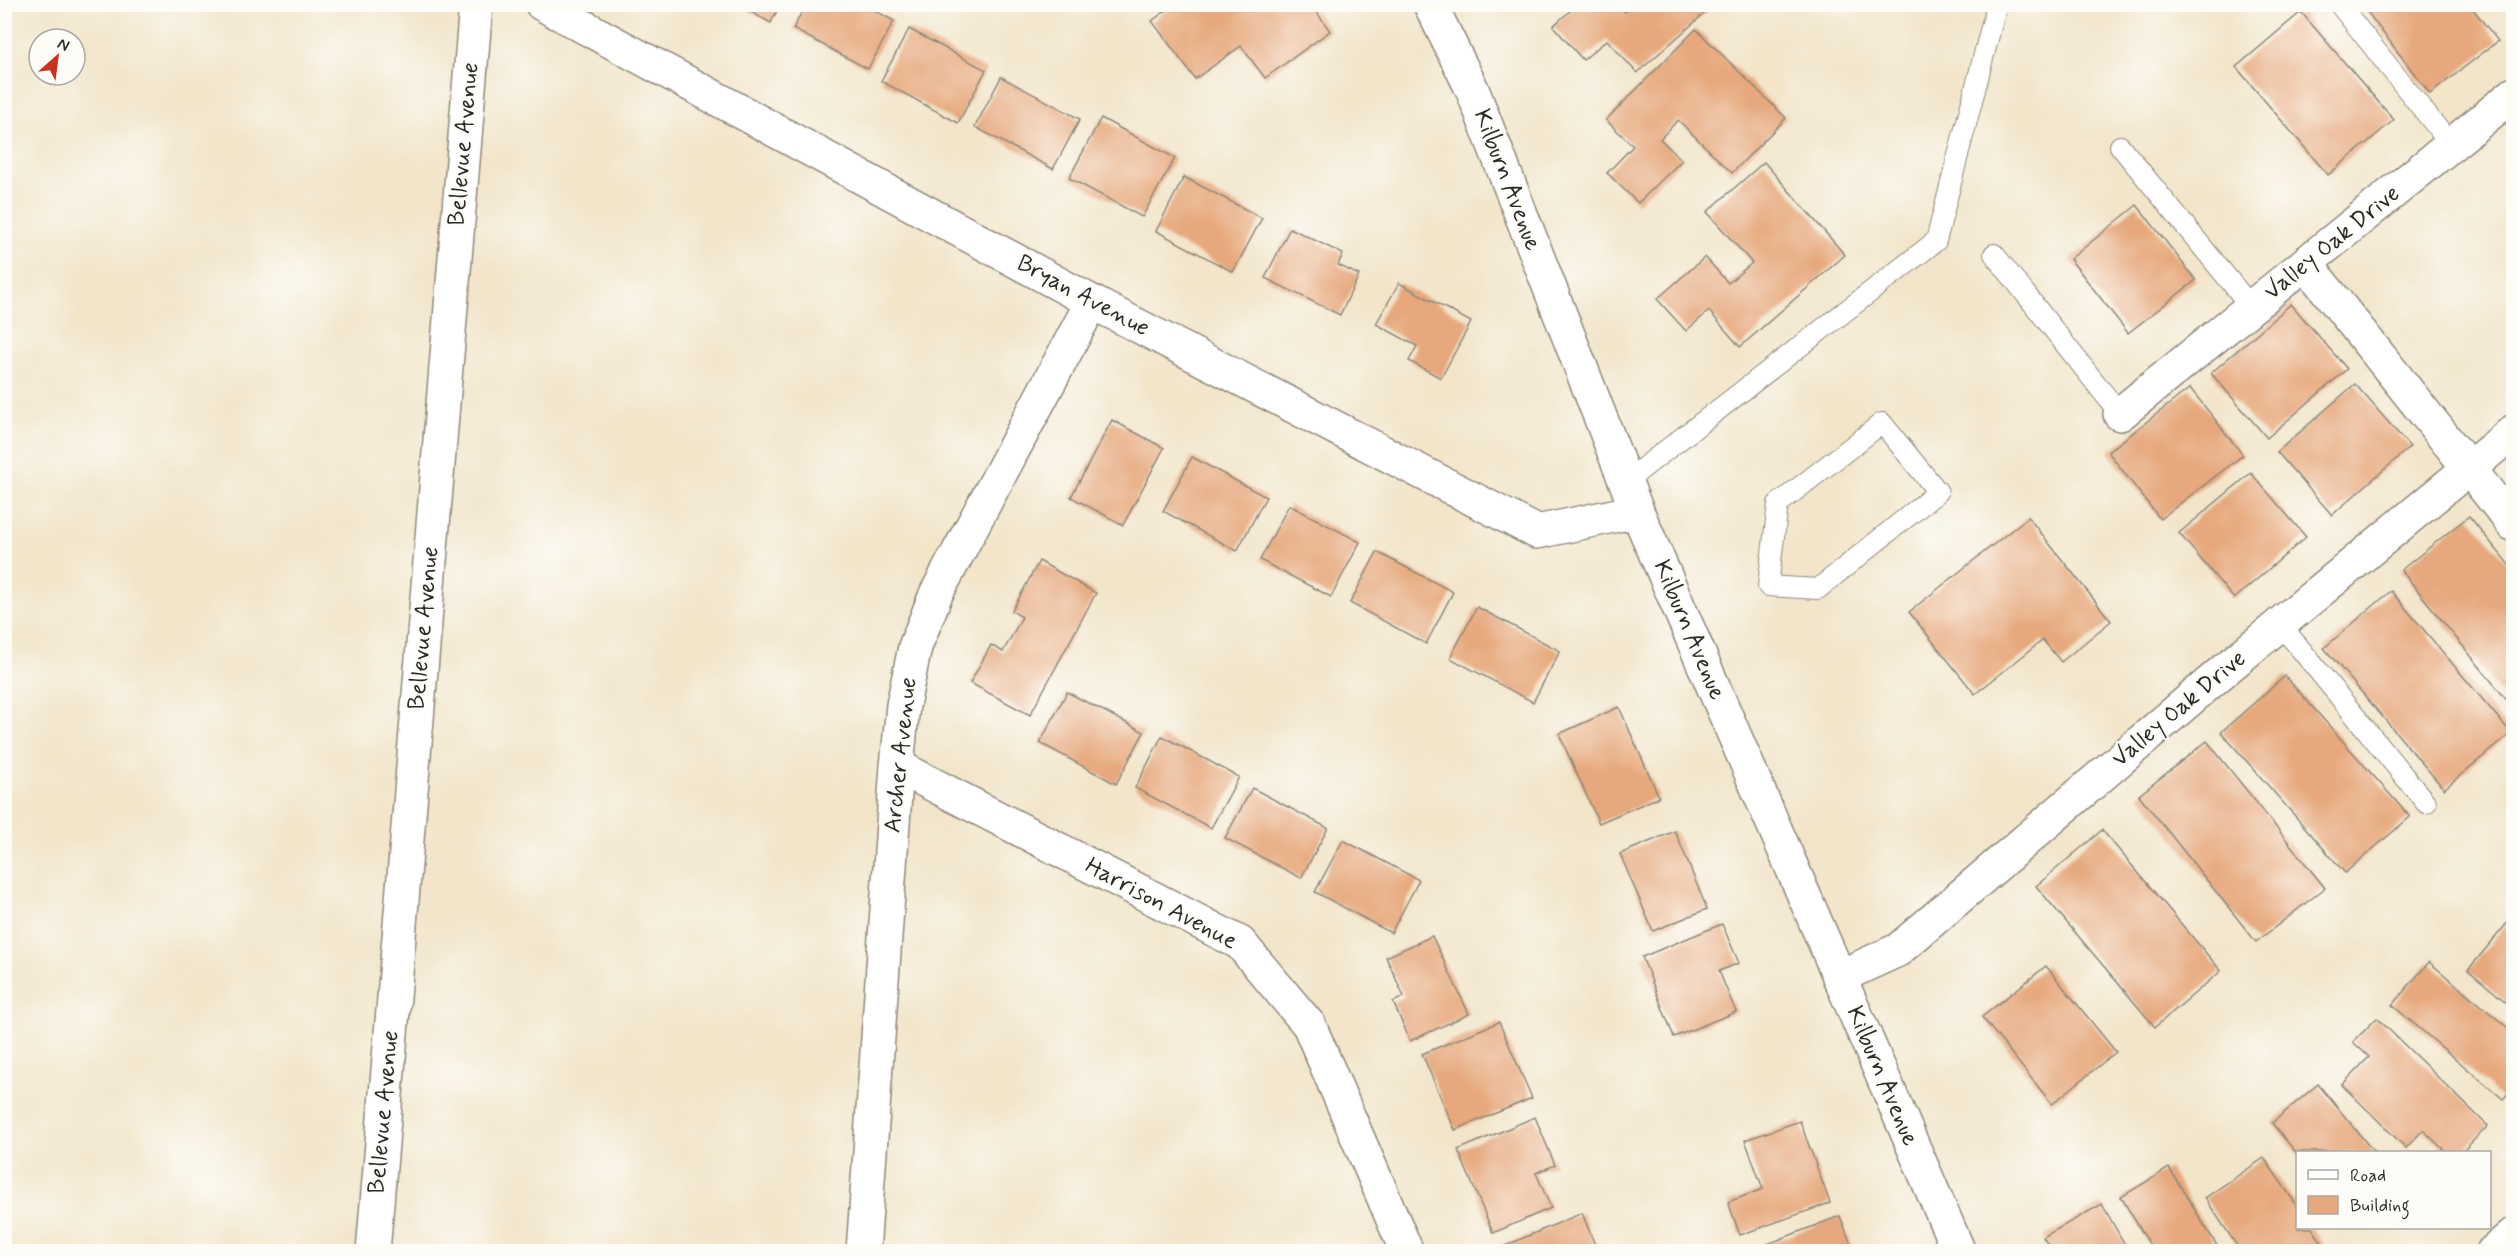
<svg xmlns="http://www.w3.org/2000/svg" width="2518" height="1256" font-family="Mynerve,sans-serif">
<rect width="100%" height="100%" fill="#fdfcf7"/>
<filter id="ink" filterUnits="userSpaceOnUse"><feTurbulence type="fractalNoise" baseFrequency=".0167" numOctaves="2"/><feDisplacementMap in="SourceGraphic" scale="12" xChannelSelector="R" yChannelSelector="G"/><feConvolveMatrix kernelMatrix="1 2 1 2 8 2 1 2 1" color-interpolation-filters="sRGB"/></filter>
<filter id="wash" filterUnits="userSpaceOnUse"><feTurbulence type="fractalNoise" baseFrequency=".008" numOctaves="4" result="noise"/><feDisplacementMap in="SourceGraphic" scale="24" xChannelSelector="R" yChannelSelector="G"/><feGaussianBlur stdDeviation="1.35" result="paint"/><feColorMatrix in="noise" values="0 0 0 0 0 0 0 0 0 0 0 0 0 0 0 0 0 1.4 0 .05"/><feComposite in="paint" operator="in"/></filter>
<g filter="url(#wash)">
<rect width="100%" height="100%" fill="#f2e5ca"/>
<g id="blocks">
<!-- building -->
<g fill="#e6a87c">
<polygon points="736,4 780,4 771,23"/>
<polygon points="806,4 863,4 894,21 868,69 793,29"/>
<polygon points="1175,4 1311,4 1330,31 1265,78 1241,46 1195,79 1152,21"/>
<polygon points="1578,4 1618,4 1625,12 1633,4 1715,4 1637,73 1607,40 1583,60 1553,26"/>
<polygon points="2361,4 2469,4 2498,41 2430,94"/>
<polygon points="2301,12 2394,120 2328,175 2236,67"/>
<polygon points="909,29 986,70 958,123 881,81"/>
<polygon points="1696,29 1786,118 1732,173 1678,120 1660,139 1682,160 1638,203 1607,173 1633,146 1606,120"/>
<polygon points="1001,77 1080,119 1053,169 975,127"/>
<polygon points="1101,118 1175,158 1142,217 1069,178"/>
<polygon points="1764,162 1845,255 1740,347 1709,311 1686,331 1657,299 1705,257 1728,283 1752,263 1707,212"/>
<polygon points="1184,177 1262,218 1233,272 1156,231"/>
<polygon points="2137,205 2196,280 2128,333 2070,259"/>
<polygon points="1290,228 1343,254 1338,265 1359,275 1340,315 1265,278"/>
<polygon points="1399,283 1471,322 1441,378 1409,361 1417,346 1376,324"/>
<polygon points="2291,304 2347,369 2267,438 2211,373"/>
<polygon points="2355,384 2410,447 2332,515 2277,452"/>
<polygon points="2190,388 2243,455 2160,519 2108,452"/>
<polygon points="1112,420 1164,448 1123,525 1071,497"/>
<polygon points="1192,457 1266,497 1237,551 1163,511"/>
<polygon points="2251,473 2306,537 2234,599 2179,533"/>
<polygon points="1289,505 1360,542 1331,597 1260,560"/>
<polygon points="2469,516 2514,571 2514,709 2401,570"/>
<polygon points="2028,517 2111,621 2061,662 2043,640 1975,694 1909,612"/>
<polygon points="1377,552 1453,592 1426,644 1350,603"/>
<polygon points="1039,561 1096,593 1030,715 970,683 991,645 1003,652 1022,617 1012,611"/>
<polygon points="2391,591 2511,733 2444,789 2324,648"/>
<polygon points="1477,607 1560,651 1533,702 1450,658"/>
<polygon points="2285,676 2410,817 2345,873 2221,732"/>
<polygon points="1067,692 1144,732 1116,784 1040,743"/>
<polygon points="1619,707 1659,797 1599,823 1559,734"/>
<polygon points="1162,736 1239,777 1211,828 1135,788"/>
<polygon points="2207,741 2325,888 2256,942 2139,795"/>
<polygon points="1252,788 1328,828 1301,878 1225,838"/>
<polygon points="2102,830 2221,971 2155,1027 2036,886"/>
<polygon points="1675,831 1707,909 1653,931 1620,854"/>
<polygon points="1343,840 1419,880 1391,933 1315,892"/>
<polygon points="2514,915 2514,1009 2468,970"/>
<polygon points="1722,924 1739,963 1719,971 1736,1012 1674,1037 1642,957"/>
<polygon points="1432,936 1469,1014 1410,1041 1393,1002 1404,997 1386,957"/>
<polygon points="2429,962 2514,1033 2514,1087 2503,1099 2392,1005"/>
<polygon points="2046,966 2116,1052 2052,1104 1982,1017"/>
<polygon points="2377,1018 2488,1126 2462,1152 2446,1152 2423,1130 2406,1148 2342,1085 2369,1057 2353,1042"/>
<polygon points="1499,1022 1532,1098 1455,1130 1422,1054"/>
<polygon points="2318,1084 2374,1152 2298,1152 2298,1155 2272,1123"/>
<polygon points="1535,1117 1555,1165 1536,1173 1551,1208 1493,1233 1458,1150"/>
<polygon points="1800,1121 1830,1203 1740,1235 1728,1202 1763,1189 1745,1140"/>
<polygon points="2264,1158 2298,1207 2298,1228 2312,1228 2327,1250 2325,1252 2241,1252 2205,1198"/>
<polygon points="2169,1168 2221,1252 2154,1252 2121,1197"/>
<polygon points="2102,1204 2129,1252 2052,1252 2043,1237"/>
<polygon points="1582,1213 1598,1252 1505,1252 1502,1247"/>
<polygon points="1840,1216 1854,1252 1753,1252 1752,1250"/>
</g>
</g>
</g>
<g filter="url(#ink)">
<use href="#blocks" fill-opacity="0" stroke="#8e887a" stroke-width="1.5"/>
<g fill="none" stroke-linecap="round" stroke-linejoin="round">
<!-- lane casing -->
<g stroke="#8e887a" stroke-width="22">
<g id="lane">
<polyline points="2339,4 2451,145"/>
<polyline points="2120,146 2252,308"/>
<polyline points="1994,254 2120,414"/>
<polygon points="1882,423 1938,492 1818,589 1768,586 1778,504"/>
<polyline points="1625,482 1936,241 1997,4"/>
<polyline points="2280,624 2426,803"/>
</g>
</g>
<!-- street casing -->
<g stroke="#8e887a" stroke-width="36">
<g id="street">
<polyline points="542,4 1092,302 1537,532 1637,511"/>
<polyline points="1430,4 1472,89 1637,511 1959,1252"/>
<polyline points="2306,264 2514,525"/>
<polyline points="2120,414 2514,94"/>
<polyline points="897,766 1240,943 1309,1025 1407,1252"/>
<polyline points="1839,977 1898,950 2222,672 2514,431"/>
<polyline points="373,1252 476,4"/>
<polyline points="863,1252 897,766 903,705 915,647 936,594 1092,302"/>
<polyline points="2493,1252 2514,1234"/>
</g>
</g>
<!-- lane -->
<use href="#lane" stroke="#fff" stroke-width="20"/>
<!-- street -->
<use href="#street" stroke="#fff" stroke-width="33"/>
</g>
</g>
<g text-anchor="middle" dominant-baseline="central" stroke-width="4.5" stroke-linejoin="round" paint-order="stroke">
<!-- street labels -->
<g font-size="24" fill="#2b2b2b" stroke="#fdfcf7">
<text transform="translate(464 144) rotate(-85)">Bellevue Avenue</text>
<text transform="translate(1507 180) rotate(69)">Kilburn Avenue</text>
<text transform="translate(2332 243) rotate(-39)">Valley Oak Drive</text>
<text transform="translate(1083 296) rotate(28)">Bryan Avenue</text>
<text transform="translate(424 628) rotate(-85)">Bellevue Avenue</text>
<text transform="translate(1689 630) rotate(67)">Kilburn Avenue</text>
<text transform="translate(2179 709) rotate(-40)">Valley Oak Drive</text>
<text transform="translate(901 755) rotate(-84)">Archer Avenue</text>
<text transform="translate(1161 904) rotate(28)">Harrison Avenue</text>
<text transform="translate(1882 1076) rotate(67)">Kilburn Avenue</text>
<text transform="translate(384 1112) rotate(-85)">Bellevue Avenue</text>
</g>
</g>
<!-- margin -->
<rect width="2518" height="1256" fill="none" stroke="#fdfcf7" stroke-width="24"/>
<!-- legend -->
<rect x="2296" y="1151" width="195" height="78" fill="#fdfcf7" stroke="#a9a8a5" stroke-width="1.5"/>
<rect x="2308" y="1170" width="30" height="9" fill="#ffffff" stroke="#a9a8a5" stroke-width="1.5"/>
<text x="2350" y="1181" font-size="18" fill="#2b2b2b">Road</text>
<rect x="2308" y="1196" width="30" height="18" fill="#e6a87c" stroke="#a9a8a5" stroke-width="1.5"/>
<text x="2350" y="1211" font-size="18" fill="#2b2b2b">Building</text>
<!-- north arrow -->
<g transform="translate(57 57) rotate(28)"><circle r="28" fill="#fdfcf7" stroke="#a9a8a5" stroke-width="1.5"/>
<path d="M0-4.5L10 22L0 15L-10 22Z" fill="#c8321e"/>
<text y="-9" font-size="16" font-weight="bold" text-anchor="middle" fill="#2b2b2b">N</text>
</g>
</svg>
